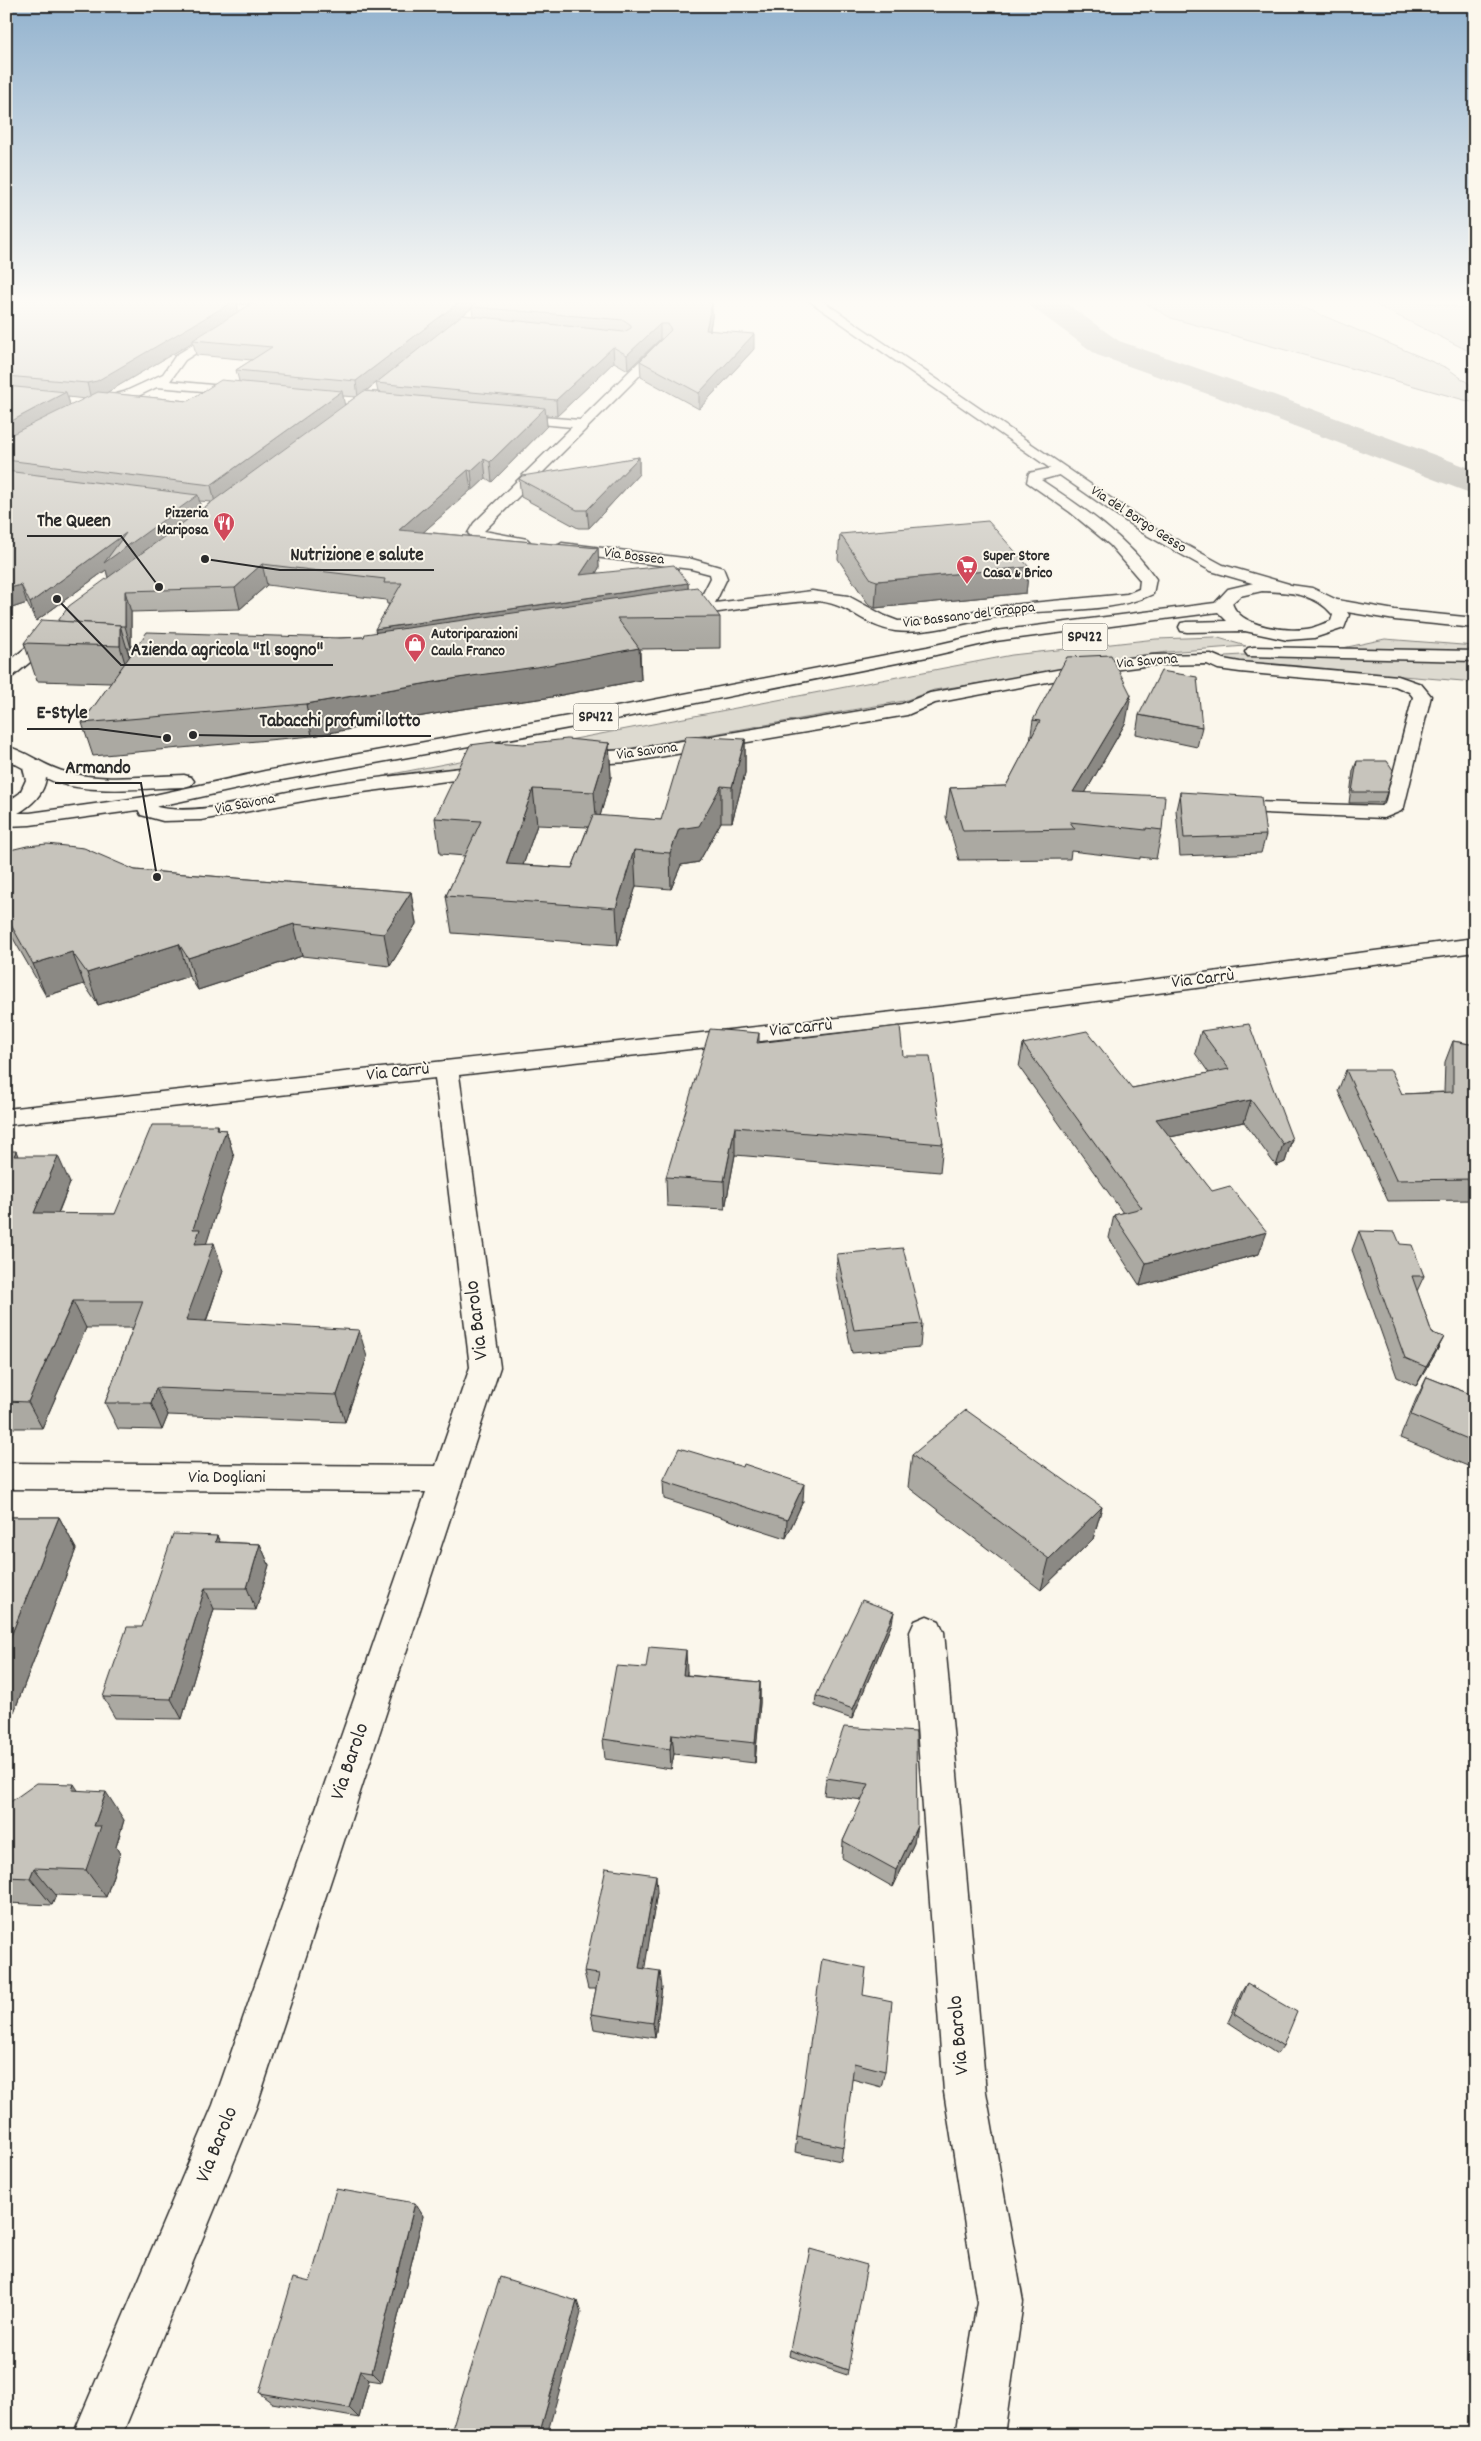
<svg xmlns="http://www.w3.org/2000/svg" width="1481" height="2441" font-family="Dekko,sans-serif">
<rect width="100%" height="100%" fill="#fbf7ec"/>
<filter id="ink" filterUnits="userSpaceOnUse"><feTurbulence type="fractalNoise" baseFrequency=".02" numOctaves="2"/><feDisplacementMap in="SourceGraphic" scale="10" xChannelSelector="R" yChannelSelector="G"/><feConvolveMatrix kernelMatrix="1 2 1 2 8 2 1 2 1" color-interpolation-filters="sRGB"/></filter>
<g filter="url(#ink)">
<!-- green -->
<g fill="#dddad0" stroke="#84827e">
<polygon points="1141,300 1286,300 1447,368 1475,388 1475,403 1171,318"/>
<polygon points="1366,300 1410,300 1475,310 1475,354"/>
<polygon points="1215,637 1246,646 1167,652 1101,662 1064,671 934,690 904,701 632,748 538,756 418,774 387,775 1012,655 1156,639"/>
<polygon points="1385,639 1475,646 1475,653 1338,649"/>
<polygon points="1242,655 1475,659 1475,682 1233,662 1225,660 1226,656"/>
</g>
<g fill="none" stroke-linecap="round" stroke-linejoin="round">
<!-- river -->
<polygon fill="#b1afa7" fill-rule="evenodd" points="1026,300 1061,300 1119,341 1263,391 1475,470 1475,495 1239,405 1097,355 1030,306"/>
<!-- street casing -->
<g stroke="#2b2b2b" stroke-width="3">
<g id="street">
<polygon points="267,300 280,300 185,360 170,381 244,388 250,392 249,395 157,387 134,398 90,409 83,405 85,402 124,392 163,374 176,355"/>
<path d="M664,340L668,341L670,344L668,347L484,531L527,539L530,542L527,545C514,549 477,544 468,533L474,523L572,427L508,421L501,417L503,414L580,420L660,341Z"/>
<path d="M1061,466L1068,470L1066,473L1041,480C1083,508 1127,537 1156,579L1153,594C1111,614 1054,608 1008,615C973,620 929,635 895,631C863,627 848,600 811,601C769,603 719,613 676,618L670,617L668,613L670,609L697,605L711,578L710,574L691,569L562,553L554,548L562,543L692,559L723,568L727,578L715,603L812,591L848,596L885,616L898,621L923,620L1009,605L1127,594L1139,589L1140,580L1110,545L1070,512L1027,482L1029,473Z"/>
<polygon points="1254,647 1475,651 1475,661 1248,656 1245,652 1248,648"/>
<polygon points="1211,654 1223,659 1240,662 1398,676 1421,684 1431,696 1404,807 1401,811 1384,818 1217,811 1214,807 1217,803 1224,801 1381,806 1385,804 1413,697 1409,692 1395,686 1240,672 1218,669 1207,664 1152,665 1106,671 935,703 907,715 629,762 573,765 566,763 563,759 566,755 573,753 629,750 902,704 930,693 1106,661 1152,655"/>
<path d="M493,764L500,766L503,770L500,774L325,797L201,820L163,821L141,815L135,803L138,799L145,797L152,799L157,807C200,817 260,796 304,789C366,778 430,772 493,764Z"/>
<polygon points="1475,938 1475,952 948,1020 459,1075 500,1367 256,2108 122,2435 73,2435 213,2105 426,1492 6,1489 6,1463 436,1466 470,1367 435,1078 6,1125 6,1109 948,1006"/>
<polygon points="927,1616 939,1621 944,1632 986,2092 1023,2302 1004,2435 955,2435 977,2302 944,2092 910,1632 915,1621"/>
</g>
</g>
<!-- secondary casing -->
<g stroke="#2b2b2b" stroke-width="3">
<g id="secondary">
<polygon points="808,300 821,300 1153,527 1223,565 1289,584 1291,587 1289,590 1283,592 1211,571 1143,533"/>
<polygon points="57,626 63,627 66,631 63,635 12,677 6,678 6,664 51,627"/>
</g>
</g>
<!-- primary casing -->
<g stroke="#2b2b2b" stroke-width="3">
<path id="primary" d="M1262,581L1312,588L1337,600L1395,610L1475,618V628L1395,620L1347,612L1349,615L1344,628L1314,638L1287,640L1245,631L1187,632L1181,631L1179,627L1181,623L1187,622L1227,621L1218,612L996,641L927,657L591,724L265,783L145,809L30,825L6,826V803L20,793L26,780L23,768L6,759V746C28,752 45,767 66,772C103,782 145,776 184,775L191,777L194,781L191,785L184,787C145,788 81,796 46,778C44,794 31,806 18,813H30L145,797L265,771L591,712L927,647L996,631L1215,603L1228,589ZM1262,591C1288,592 1315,593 1333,615L1331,621C1325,623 1318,626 1312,628C1291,633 1239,628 1232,603L1240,596Z"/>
</g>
<!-- street -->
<use href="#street" fill="#fbf7ec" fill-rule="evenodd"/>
<!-- secondary -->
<use href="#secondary" fill="#fbf7ec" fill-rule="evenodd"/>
<!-- primary -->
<use href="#primary" fill="#fbf7ec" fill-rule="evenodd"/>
</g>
<!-- wall -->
<g fill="#aba9a2" stroke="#2b2b2b" fill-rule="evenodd">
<path d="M19,300H685L712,302V317L710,330L754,349L699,409L641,377L640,361L662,339H660L628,370L614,362L557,416L546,415L547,426L492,482L486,478L473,490H471L423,532L598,548L599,568L596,573L688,583V588L720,617V648L640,649L641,680L546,698L462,709L312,736L93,756L82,723L111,683L37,681L24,643L58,621L108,578L106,570L36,621L27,603L6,610V304ZM237,304L250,305L239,312ZM472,308L473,316L463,315L468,311ZM193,342L196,355L252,360L236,370L239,381L188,401L106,393ZM398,366L376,383L378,392L366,391ZM343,396L356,397L344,405ZM68,397L85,399L70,406ZM199,501L211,502L201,510ZM267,585L386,600L387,604H389L376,633L364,637L340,638L130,656L127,648H131V612L240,609Z"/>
<polygon points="639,457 639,474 589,528 578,528 521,497 519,479"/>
<polygon points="840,534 1029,567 1026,593 875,608 869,605 838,559"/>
<polygon points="1139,715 1202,727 1197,747 1136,734"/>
<polygon points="1033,720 1126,722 1085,793 1162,830 1156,859 1140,857 1140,859 1071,851 1070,859 959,860 946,817 950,788 1006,786 1030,741"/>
<path d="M745,739V773L732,822H721L699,862L681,865L671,889L636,886L618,945L452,933L446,896L465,856L440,854L435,818L524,744L609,743L611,777L600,816L661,820ZM537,825L588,827L572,868L523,865Z"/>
<polygon points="1357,761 1387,792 1383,803 1349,803 1353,771"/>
<polygon points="1180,792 1266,835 1261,853 1180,856 1176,810"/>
<polygon points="6,851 135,870 411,892 416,924 390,966 302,956 198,990 189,976 98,1005 84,984 46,996 6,926"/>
<polygon points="1201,1031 1292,1139 1285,1162 1276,1166 1244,1122 1170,1137 1259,1254 1140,1286 1109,1238 1114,1215 1123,1213 1019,1067 1023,1044 1132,1088 1209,1073 1195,1053"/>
<polygon points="759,1033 759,1042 903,1056 943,1144 940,1172 735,1155 725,1209 667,1206 666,1177"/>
<polygon points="1453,1041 1475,1045 1475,1200 1388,1201 1338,1091 1346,1070 1402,1094 1444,1092 1445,1062"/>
<polygon points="219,1130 226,1130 234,1157 206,1243 223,1271 206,1322 367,1357 345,1422 168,1415 162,1430 118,1429 105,1403 133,1328 86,1328 42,1428 6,1428 6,1151 19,1156 70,1183 58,1214 115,1214"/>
<polygon points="1359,1231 1400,1244 1424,1276 1417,1291 1432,1333 1444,1337 1434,1356 1416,1386 1397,1377 1352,1250"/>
<polygon points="837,1254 922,1324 920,1347 852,1353 836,1276"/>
<polygon points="1427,1377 1475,1396 1475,1469 1400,1438 1416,1399"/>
<polygon points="912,1455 1102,1507 1093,1539 1041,1590 908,1487"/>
<polygon points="663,1481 803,1501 786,1538 664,1499"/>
<polygon points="6,1517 59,1517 76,1549 14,1712 6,1712"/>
<polygon points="217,1536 220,1542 260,1544 269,1565 256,1610 214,1609 182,1719 115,1718 103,1697 142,1627"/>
<polygon points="892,1623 852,1719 815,1706 816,1696"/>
<polygon points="687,1671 687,1675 760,1682 760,1703 755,1763 674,1754 671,1769 605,1759 603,1739"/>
<polygon points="916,1732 914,1843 893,1887 842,1858 843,1841 862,1800 824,1795 826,1778"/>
<polygon points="78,1791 124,1820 116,1847 120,1854 106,1897 56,1895 52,1905 6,1903 6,1805"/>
<polygon points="657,1892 644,1969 662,1987 655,2038 594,2029 591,2014 596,1989 588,1989 584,1972"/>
<polygon points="1247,1983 1283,2046 1277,2054 1228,2022 1242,1991"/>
<polygon points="863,1995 885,2071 881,2087 852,2079 841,2161 795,2152 797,2137"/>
<polygon points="415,2203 423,2216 382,2382 369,2380 359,2418 272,2403 259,2393 310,2282"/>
<polygon points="790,2350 848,2370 847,2375 789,2356"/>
</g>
<!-- shaded-wall -->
<g fill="#8b8984" stroke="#2b2b2b">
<polygon points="236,300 239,314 193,340 193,342 101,396 91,399 87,383"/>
<polygon points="462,300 482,300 472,307 472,308 358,397 356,381"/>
<polygon points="712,302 712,317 707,345 706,330"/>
<polygon points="660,324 660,339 628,370 627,355"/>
<polygon points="754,334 754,349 699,409 699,393"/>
<polygon points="613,347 614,362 557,416 556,400"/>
<polygon points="342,391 345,407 215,503 211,485"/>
<polygon points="66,392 71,408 6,444 6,424"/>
<polygon points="545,408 547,426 492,482 490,462"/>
<polygon points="639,457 639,474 589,528 587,510"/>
<polygon points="484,459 486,478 473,490 471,471"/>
<polygon points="468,470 471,490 402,551 399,530"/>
<polygon points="198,495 202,513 109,581 106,570 36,621 30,603 126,533"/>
<polygon points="598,548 599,568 582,596 580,575"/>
<polygon points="262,564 267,585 240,609 235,588"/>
<polygon points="1029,567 1026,593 875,608 877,581"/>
<polygon points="688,583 688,605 379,650 375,629"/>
<polygon points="21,585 27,603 6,610 6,589"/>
<polygon points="125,591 131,612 131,648 125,626"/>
<polygon points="120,625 131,662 131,684 120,646"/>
<polygon points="639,648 641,680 546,698 462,709 312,736 306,704 458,678"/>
<polygon points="1131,695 1126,722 1069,821 1073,792"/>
<polygon points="745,739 745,773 732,822 732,787"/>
<polygon points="609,743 611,777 597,827 594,792"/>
<polygon points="721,786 721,822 699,862 681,865 671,889 670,853 679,829"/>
<polygon points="533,789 537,825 511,900 506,864"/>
<polygon points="634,850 636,886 618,945 616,908"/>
<polygon points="411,892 416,924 390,966 384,934"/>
<polygon points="294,924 302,956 198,990 188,958"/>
<polygon points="179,944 189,976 98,1005 87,973"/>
<polygon points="72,952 84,984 46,996 33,964"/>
<polygon points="1251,1100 1244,1122 1150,1141 1156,1119"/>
<polygon points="218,1125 222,1140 226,1130 234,1157 206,1245 214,1243 223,1271 197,1347 186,1320 195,1244 193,1229 216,1129"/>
<polygon points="735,1127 735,1155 725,1209 724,1181"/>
<polygon points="1292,1139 1285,1162 1276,1166 1283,1144"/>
<polygon points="16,1151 28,1178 14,1156"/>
<polygon points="58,1156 70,1183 47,1240 34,1213"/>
<polygon points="1267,1232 1259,1254 1140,1286 1146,1263"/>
<polygon points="73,1301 86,1328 42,1428 28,1402"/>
<polygon points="359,1330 367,1357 345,1422 337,1395"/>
<polygon points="1444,1337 1434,1356 1416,1386 1426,1367"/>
<polygon points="156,1388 168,1415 162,1430 151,1403"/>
<polygon points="804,1484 803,1501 786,1538 787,1520"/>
<polygon points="1102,1507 1093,1539 1041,1590 1049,1559"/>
<polygon points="59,1517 76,1549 14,1712 6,1701 6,1648"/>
<polygon points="217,1536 227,1558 215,1542"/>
<polygon points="260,1544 269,1565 256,1610 247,1588"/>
<polygon points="205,1588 214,1609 182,1719 171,1699"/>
<polygon points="894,1612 892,1623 852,1719 853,1709"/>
<polygon points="686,1650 687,1671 684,1696 683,1675"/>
<polygon points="760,1682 760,1703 755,1763 755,1743"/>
<polygon points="672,1734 674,1754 671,1769 670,1749"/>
<polygon points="74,1784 93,1813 72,1790"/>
<polygon points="106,1792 124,1820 116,1847 120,1854 106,1897 86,1870 94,1826"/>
<polygon points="917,1826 914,1843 893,1887 896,1870"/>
<polygon points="34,1868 56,1895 52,1905 30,1878"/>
<polygon points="656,1875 657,1892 642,1985 639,1968"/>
<polygon points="660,1971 662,1987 655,2038 653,2023"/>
<polygon points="415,2203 423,2216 382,2382 372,2372"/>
<polygon points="577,2301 581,2313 547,2435 539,2435"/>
<polygon points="360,2370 369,2380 359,2418 349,2408"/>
</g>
<!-- building -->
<g fill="#c7c4bc" stroke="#2b2b2b">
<polygon points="19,300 236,300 97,381 87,383 6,376 6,304"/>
<polygon points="257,300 462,300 356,381 236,370 272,347 193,340"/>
<polygon points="480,300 685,300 712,302 706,330 754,334 699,393 640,361 671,330 668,324 660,324 627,355 613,347 556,400 376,383 462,315 624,332 631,328 631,325 624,320 472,307"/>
<polygon points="221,380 342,391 211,485 6,460 6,437 98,392 188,401"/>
<polygon points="6,386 66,392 6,424"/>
<polygon points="364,391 545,408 490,462 484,459 471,471 468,470 399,530 598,548 580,575 674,565 688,583 375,629 402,583 384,583 385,579 262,564 235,588 125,591 125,626 120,626 120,625 58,621 69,606"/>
<polygon points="639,457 587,510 577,510 519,479 522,476"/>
<polygon points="6,471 198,495 104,563 126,533 30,603 21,585 6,589"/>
<polygon points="988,521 1029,567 877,581 871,579 840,534"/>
<polygon points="697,587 720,617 617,618 639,648 543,666 458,678 306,704 82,723 147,632 340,638 364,637 365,634"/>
<polygon points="42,620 120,625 120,646 24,643"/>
<polygon points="1111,655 1131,695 1073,792 1165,796 1162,830 1146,828 1146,830 1070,822 1075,829 963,831 950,788 1006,786 1040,721 1033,720 1067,657"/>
<polygon points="1161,671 1197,677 1202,727 1139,715"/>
<polygon points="686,736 745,739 732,787 721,786 699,826 679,829 670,853 634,850 616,908 446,896 481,821 435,818 470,745 493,742 524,744 567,739 609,743 594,792 533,789 506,864 572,868 593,815 661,820"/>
<polygon points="1357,761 1387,761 1393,770 1387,792 1352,792"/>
<polygon points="1180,792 1261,797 1266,835 1184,838"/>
<polygon points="47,844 84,848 135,870 411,892 384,934 294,924 188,958 179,944 87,973 72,952 33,964 6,916 6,851 27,846"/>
<polygon points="1249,1024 1292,1139 1283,1144 1251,1100 1156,1119 1212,1191 1230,1186 1267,1232 1146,1263 1114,1215 1142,1208 1023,1044 1087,1031 1132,1088 1229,1069 1201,1031"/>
<polygon points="900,1026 903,1056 930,1056 943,1144 735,1127 724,1181 666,1177 710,1029 759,1033 757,1043"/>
<polygon points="1453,1041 1475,1045 1475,1179 1396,1180 1346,1070 1391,1070 1402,1094 1453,1092"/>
<polygon points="152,1125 218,1125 216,1129 226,1130 193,1229 200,1229 195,1244 214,1243 186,1320 359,1330 337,1395 156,1388 151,1403 105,1403 143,1301 73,1301 28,1402 6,1401 6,1151 16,1151 14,1156 58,1156 34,1213 115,1214"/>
<polygon points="1359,1231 1395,1232 1400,1244 1412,1245 1424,1276 1412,1276 1432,1333 1444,1337 1426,1367 1405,1358"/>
<polygon points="903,1248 922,1324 854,1330 837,1254"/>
<polygon points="1427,1377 1475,1396 1475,1442 1411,1415"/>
<polygon points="966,1410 1102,1507 1049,1559 912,1455"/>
<polygon points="679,1448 743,1467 744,1464 804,1484 787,1520 663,1481"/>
<polygon points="6,1517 59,1517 6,1648"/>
<polygon points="173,1534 217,1536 215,1542 260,1544 247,1588 205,1588 171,1699 103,1697 127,1627 142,1627"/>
<polygon points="862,1600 894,1612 853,1709 816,1696"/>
<polygon points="649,1647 686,1650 683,1675 760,1682 755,1743 672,1734 670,1749 603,1739 616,1666 646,1668"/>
<polygon points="844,1727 916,1732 917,1826 896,1870 843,1841 869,1784 826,1778"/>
<polygon points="37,1783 74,1784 72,1790 106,1792 94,1826 101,1826 86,1870 34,1868 30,1878 6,1877 6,1805"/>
<polygon points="606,1868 656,1875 639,1968 660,1971 653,2023 591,2014 599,1974 584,1972"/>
<polygon points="822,1959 866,1968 863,1995 892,2001 885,2071 854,2063 844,2147 797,2137"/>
<polygon points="1247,1983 1297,2012 1283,2046 1234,2014"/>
<polygon points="336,2189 415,2203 372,2372 360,2370 349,2408 259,2393 293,2278 310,2282"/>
<polygon points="810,2249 867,2265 848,2370 790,2350"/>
<polygon points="500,2277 577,2301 539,2435 450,2435"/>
</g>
</g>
<!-- sky -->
<linearGradient id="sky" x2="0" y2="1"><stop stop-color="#92b2ce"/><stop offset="0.47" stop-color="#fdfbf6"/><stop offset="1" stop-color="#fdfbf6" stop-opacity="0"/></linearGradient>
<rect width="1481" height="642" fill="url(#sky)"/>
<!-- icons -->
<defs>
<g id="restaurant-pin" transform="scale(1.125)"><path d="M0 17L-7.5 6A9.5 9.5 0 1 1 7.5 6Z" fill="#d1495b" stroke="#fbf7ec"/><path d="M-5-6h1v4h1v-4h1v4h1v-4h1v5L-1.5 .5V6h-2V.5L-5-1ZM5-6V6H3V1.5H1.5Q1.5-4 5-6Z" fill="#fff"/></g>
<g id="supermarket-pin" transform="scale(1.125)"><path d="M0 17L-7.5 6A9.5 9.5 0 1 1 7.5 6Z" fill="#d1495b" stroke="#fbf7ec"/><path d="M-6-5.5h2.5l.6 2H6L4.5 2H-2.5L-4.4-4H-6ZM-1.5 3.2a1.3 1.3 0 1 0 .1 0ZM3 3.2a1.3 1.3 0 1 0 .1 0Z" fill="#fff"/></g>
<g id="shop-pin" transform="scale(1.125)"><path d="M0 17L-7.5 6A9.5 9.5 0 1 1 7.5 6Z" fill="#d1495b" stroke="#fbf7ec"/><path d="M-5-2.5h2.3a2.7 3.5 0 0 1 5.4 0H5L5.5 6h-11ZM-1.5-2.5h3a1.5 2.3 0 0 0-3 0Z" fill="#fff"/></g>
</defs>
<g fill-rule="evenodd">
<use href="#restaurant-pin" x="224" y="523"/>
<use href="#supermarket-pin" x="967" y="566"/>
<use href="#shop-pin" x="415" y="644"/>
</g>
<g text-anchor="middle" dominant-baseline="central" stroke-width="4" stroke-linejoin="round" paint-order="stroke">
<!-- far-poi labels -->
<g font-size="15" font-weight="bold" fill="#2b2b2b" stroke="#fbf7ec" text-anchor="start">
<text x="208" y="514" text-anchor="end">Pizzeria<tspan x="208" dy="17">Mariposa</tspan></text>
<text x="983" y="557">Super Store<tspan x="983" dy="17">Casa &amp; Brico</tspan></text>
<text x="431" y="635">Autoriparazioni<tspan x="431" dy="17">Caula Franco</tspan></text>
</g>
<!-- far-street labels -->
<g font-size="15" fill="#2b2b2b" stroke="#fbf7ec">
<text transform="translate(1138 520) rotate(33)">Via del Borgo Gesso</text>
<text transform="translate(634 557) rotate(7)">Via Bossea</text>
<text transform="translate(969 616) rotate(-7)">Via Bassano del Grappa</text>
<text transform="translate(1147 662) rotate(-5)">Via Savona</text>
<text transform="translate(647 752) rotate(-8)">Via Savona</text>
<text transform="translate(245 805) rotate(-11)">Via Savona</text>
</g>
<!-- shield labels -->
<g fill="#fbf7ec" stroke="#696865" stroke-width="1">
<rect x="1062.5" y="623.5" width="45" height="27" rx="4"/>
<rect x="573.5" y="703.5" width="45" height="27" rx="4"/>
</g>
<g font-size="16" font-weight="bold" fill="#2b2b2b">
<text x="1085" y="637">SP422</text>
<text x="596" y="717">SP422</text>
</g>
<!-- street labels -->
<g font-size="18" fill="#2b2b2b" stroke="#fbf7ec">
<text transform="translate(1203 980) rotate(-7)">Via Carrù</text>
<text transform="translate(801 1029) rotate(-6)">Via Carrù</text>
<text transform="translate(398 1073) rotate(-6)">Via Carrù</text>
<text x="227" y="1478">Via Dogliani</text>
</g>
<!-- near-street labels -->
<g font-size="21" fill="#2b2b2b" stroke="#fbf7ec">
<text transform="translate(478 1320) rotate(-97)">Via Barolo</text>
<text transform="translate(351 1762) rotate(-71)">Via Barolo</text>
<text transform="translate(960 2035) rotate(-95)">Via Barolo</text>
<text transform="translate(218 2145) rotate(-68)">Via Barolo</text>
</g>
</g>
<!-- callouts -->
<path fill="none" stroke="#2b2b2b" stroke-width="2" d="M159 587L121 536H27M205 559L280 570H434M57 599L121 665H333M167 738L98 729H27M193 735L250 736H431M157 877L141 783H55"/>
<g fill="#2b2b2b" stroke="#fbf7ec" stroke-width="2">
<circle cx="159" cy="587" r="5"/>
<circle cx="205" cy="559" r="5"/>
<circle cx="57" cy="599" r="5"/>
<circle cx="167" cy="738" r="5"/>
<circle cx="193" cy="735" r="5"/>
<circle cx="157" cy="877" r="5"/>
</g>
<g font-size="19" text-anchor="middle" font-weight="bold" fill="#2b2b2b" stroke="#fbf7ec" stroke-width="4" stroke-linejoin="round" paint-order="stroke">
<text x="74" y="526">The Queen</text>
<text x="357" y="560">Nutrizione e salute</text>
<text x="227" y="655">Azienda agricola "Il sogno"</text>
<text x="62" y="718">E-Style</text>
<text x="340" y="726">Tabacchi profumi lotto</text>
<text x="98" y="773">Armando</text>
</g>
<!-- margin -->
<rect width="1481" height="2441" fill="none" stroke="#fbf7ec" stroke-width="25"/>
<rect x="12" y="12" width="1456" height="2416" fill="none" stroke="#2b2b2b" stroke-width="2" filter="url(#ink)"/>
</svg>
